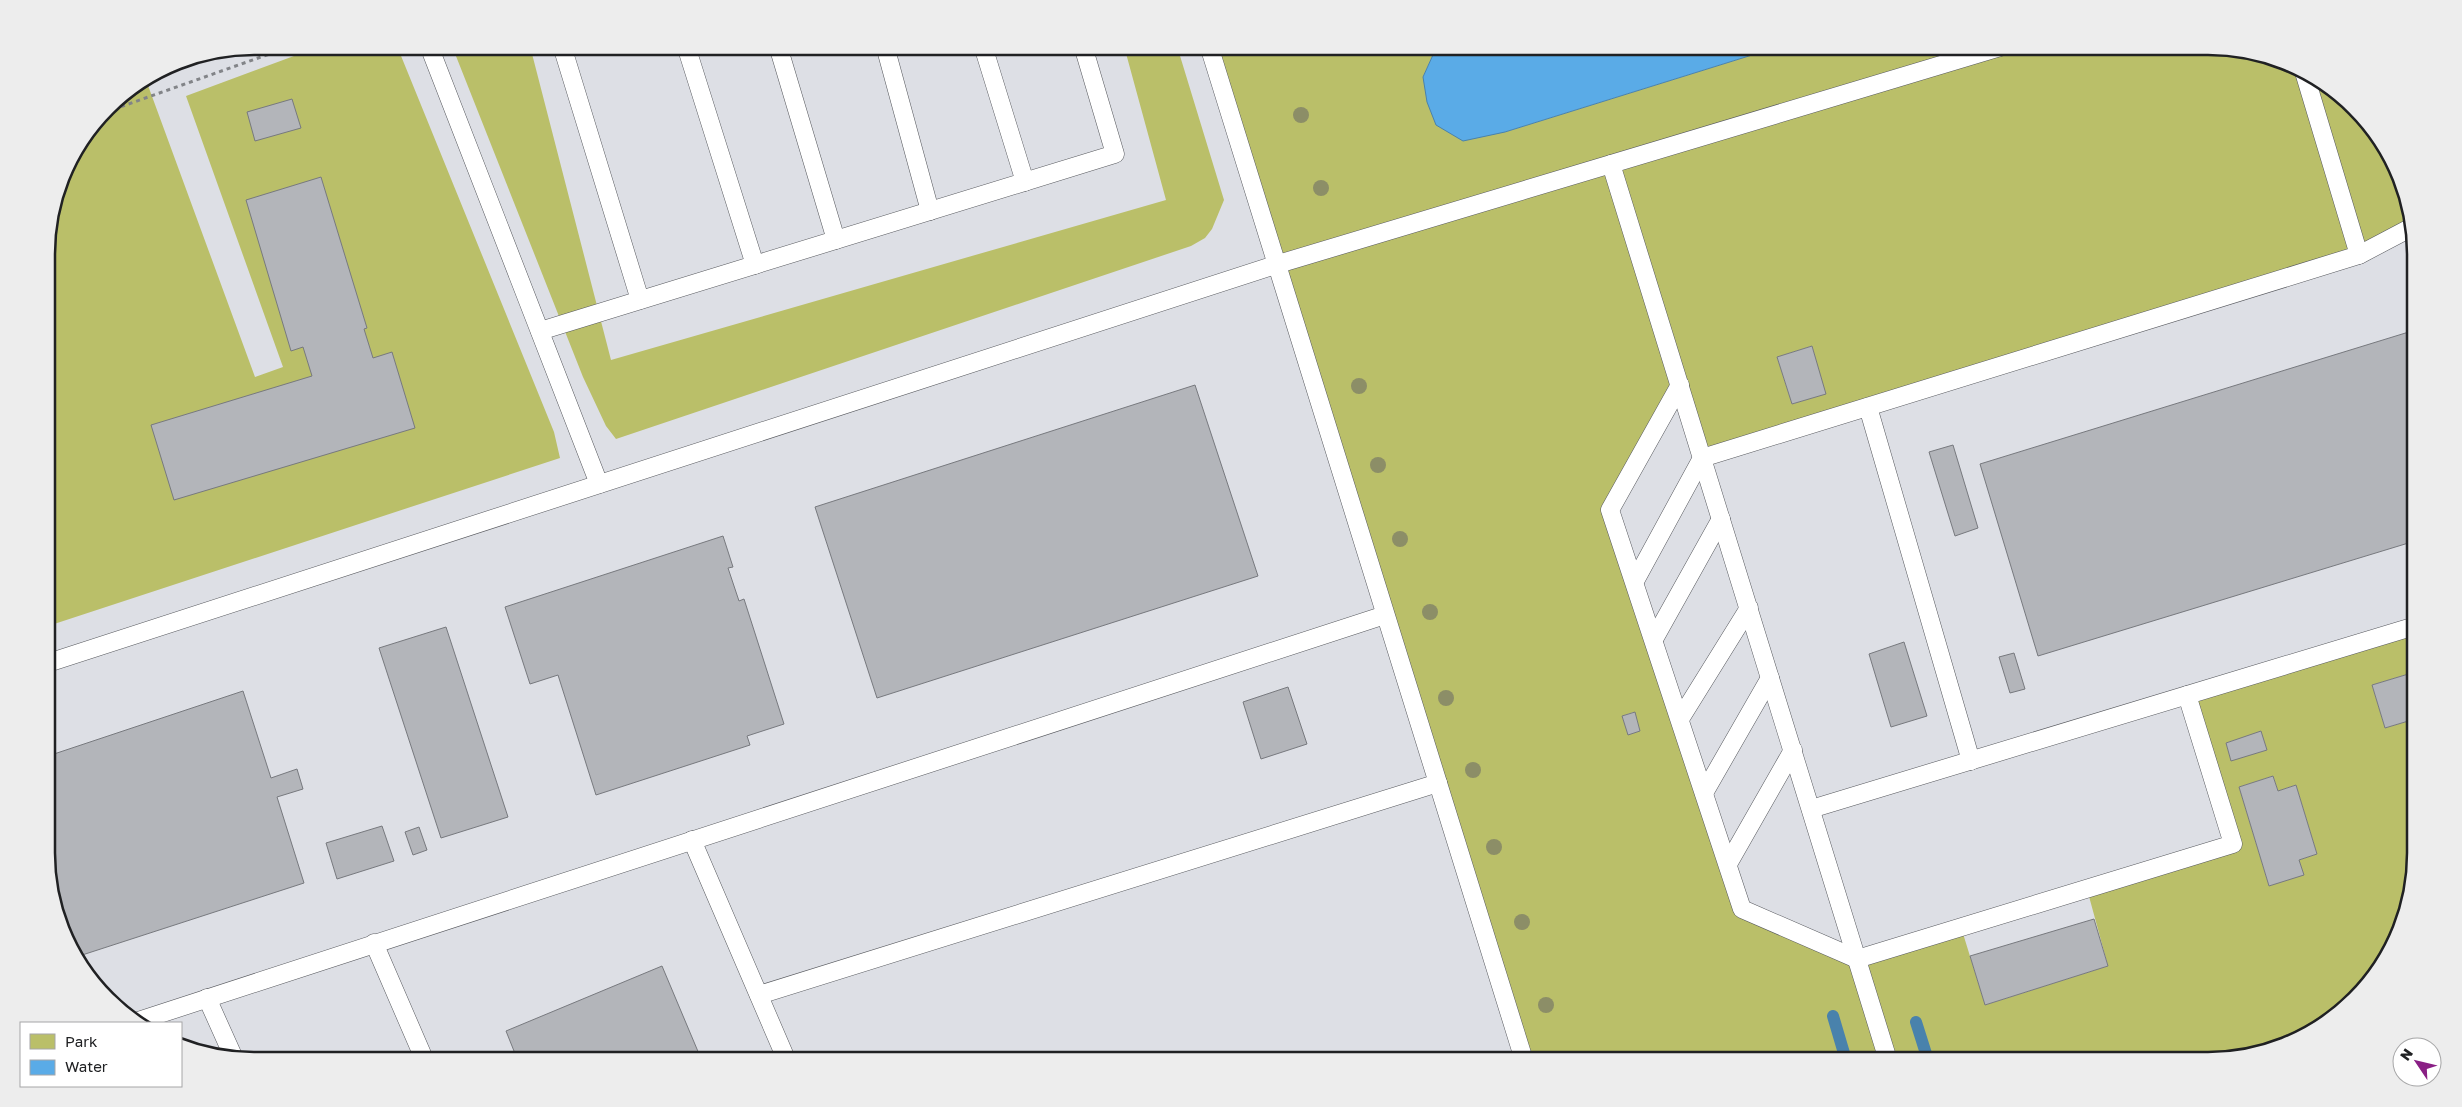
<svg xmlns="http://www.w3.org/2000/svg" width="2462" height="1107" font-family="'Golos Text',sans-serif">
<rect width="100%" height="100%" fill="#dddfe5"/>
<!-- green -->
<g fill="#babf69" fill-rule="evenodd">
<polygon points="321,46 397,46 554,432 560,458 48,626 47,241 68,162 117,98 146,80 255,377 283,367 186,96"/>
<polygon points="452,46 530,46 611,360 1166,200 1124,46 1177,46 1224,200 1212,229 1205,238 1191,246 616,439 606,426 583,377"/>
<path d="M1209,46H1437L1423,77L1505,132L1781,46H2208L2287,62L2334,89L2373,128L2400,175L2414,226L2359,255L1702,458L1680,386L1610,510L1742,909L1857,959L1961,927L1985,1005L2108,966L2087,889L2233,844L2187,695L2415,626V672L2372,685L2385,728L2415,719L2416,853L2400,932L2373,980L2323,1026L2275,1050L2221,1060H1524ZM1812,346L1825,394L1792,404L1777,357ZM1634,712L1640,731L1628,734L1622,716ZM2261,732L2267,750L2231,760L2226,743ZM2273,776L2278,791L2296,785L2317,854L2299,860L2303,874L2269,886L2239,787Z"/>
</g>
<!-- water -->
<polygon fill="#5aabe7" stroke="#4982ac" points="1437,46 1781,46 1505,132 1463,141 1436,125 1427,102 1423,77"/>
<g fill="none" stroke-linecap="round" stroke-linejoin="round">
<!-- stream -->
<g stroke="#4982ac" stroke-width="12">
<polyline points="1833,1016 1846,1060"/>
<polyline points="1916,1022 1928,1060"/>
</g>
</g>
<!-- building -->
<g fill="#b3b5ba" stroke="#77797e">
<polygon points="292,99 301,128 255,141 247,112"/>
<polygon points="321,177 367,328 364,329 373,358 392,352 415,428 174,500 151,425 312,376 303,347 291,351 246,200"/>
<polygon points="2412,331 2414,340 2415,541 2038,656 1980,464"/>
<polygon points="1812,346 1826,394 1792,404 1777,357"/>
<polygon points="1195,385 1258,576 877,698 815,507"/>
<polygon points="1953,445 1978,528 1955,536 1929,452"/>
<polygon points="723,536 733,567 728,568 739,601 744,599 784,724 747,736 750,745 596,795 558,675 530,684 505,607"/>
<polygon points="446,627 508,817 441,838 379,648"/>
<polygon points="1904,642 1927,716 1891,727 1869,654"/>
<polygon points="2014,653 2025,689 2010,693 1999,657"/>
<polygon points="2415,672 2415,719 2385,728 2372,685"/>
<polygon points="1288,687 1307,744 1261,759 1243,702"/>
<polygon points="243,691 271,778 297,769 303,789 277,797 304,883 76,957 62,933 48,880 48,756"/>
<polygon points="1635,712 1640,731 1628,735 1622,716"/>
<polygon points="2261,731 2267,750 2231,761 2226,743"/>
<polygon points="2273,776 2278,791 2296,785 2317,854 2299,860 2304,875 2269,886 2239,787"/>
<polygon points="382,826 394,861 337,879 326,843"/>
<polygon points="419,827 427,850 413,855 405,832"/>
<polygon points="2094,919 2108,966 1985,1005 1970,956"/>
<polygon points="662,966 702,1061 518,1061 506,1031"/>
</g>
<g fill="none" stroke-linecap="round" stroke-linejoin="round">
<!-- lane casing -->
<g stroke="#57595e" stroke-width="19">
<g id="lane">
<polyline points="429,46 599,484"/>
<polyline points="562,46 640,300"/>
<polyline points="686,46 755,265"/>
<polyline points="778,46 836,240"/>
<polyline points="885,46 930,211"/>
<polyline points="983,46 1025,182"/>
<polyline points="1209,46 1524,1060"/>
<polyline points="2304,72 2359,255"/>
<polyline points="1611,164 1888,1060"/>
<polyline points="540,331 1115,154 1083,46"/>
<polyline points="1680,385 1610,510 1742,909 1857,959 2233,844 2187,695"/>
<polyline points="1868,407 1971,761"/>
<polyline points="1635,581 1702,458 2359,255 2414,226"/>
<polyline points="1654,639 1721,519"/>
<polyline points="48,663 1275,265 2004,46"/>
<polyline points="1680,719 1749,608"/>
<polyline points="1704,793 1770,678"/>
<polyline points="1811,809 2415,626"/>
<polyline points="692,840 787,1061"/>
<polyline points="1728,864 1793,750"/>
<polyline points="374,943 425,1061"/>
<polyline points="759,995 1438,783"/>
<polyline points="207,998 233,1056"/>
<polyline points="135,1022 1385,615"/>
</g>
</g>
<!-- path -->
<polyline stroke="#828488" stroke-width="3" stroke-dasharray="4 4" stroke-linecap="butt" points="106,112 292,46"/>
<!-- lane -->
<use href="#lane" stroke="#fff" stroke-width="18"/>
</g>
<!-- trees -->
<g fill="#8c8e67">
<circle cx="1301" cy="115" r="8"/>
<circle cx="1321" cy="188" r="8"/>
<circle cx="1359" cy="386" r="8"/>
<circle cx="1378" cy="465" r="8"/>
<circle cx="1400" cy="539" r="8"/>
<circle cx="1430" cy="612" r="8"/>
<circle cx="1446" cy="698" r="8"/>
<circle cx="1473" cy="770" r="8"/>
<circle cx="1494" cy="847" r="8"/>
<circle cx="1522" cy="922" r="8"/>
<circle cx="1546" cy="1005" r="8"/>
</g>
<!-- crop -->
<path d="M0 0H2462V1107H0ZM254 55H2208A199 199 0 0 1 2407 254V853A199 199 0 0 1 2208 1052H254A199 199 0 0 1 55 853V254A199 199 0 0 1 254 55Z" fill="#ededed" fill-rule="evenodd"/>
<path fill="none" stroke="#202123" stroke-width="2.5" d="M254 55H2208A199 199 0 0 1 2407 254V853A199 199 0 0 1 2208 1052H254A199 199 0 0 1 55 853V254A199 199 0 0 1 254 55Z"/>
<!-- legend -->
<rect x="20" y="1022" width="162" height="65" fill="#ffffff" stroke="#a6a6a7"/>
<rect x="30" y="1034" width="25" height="15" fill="#babf69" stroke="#a6a6a7"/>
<text x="65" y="1047" font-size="15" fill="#202123">Park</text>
<rect x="30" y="1060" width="25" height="15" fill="#5aabe7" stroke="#a6a6a7"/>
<text x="65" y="1072" font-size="15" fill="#202123">Water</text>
<!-- north arrow -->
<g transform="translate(2417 1062) rotate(305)"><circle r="24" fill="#ffffff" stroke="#a6a6a7"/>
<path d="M0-4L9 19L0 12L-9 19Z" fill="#8a1f85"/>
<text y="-8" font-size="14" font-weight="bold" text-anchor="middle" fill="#202123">N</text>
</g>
</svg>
